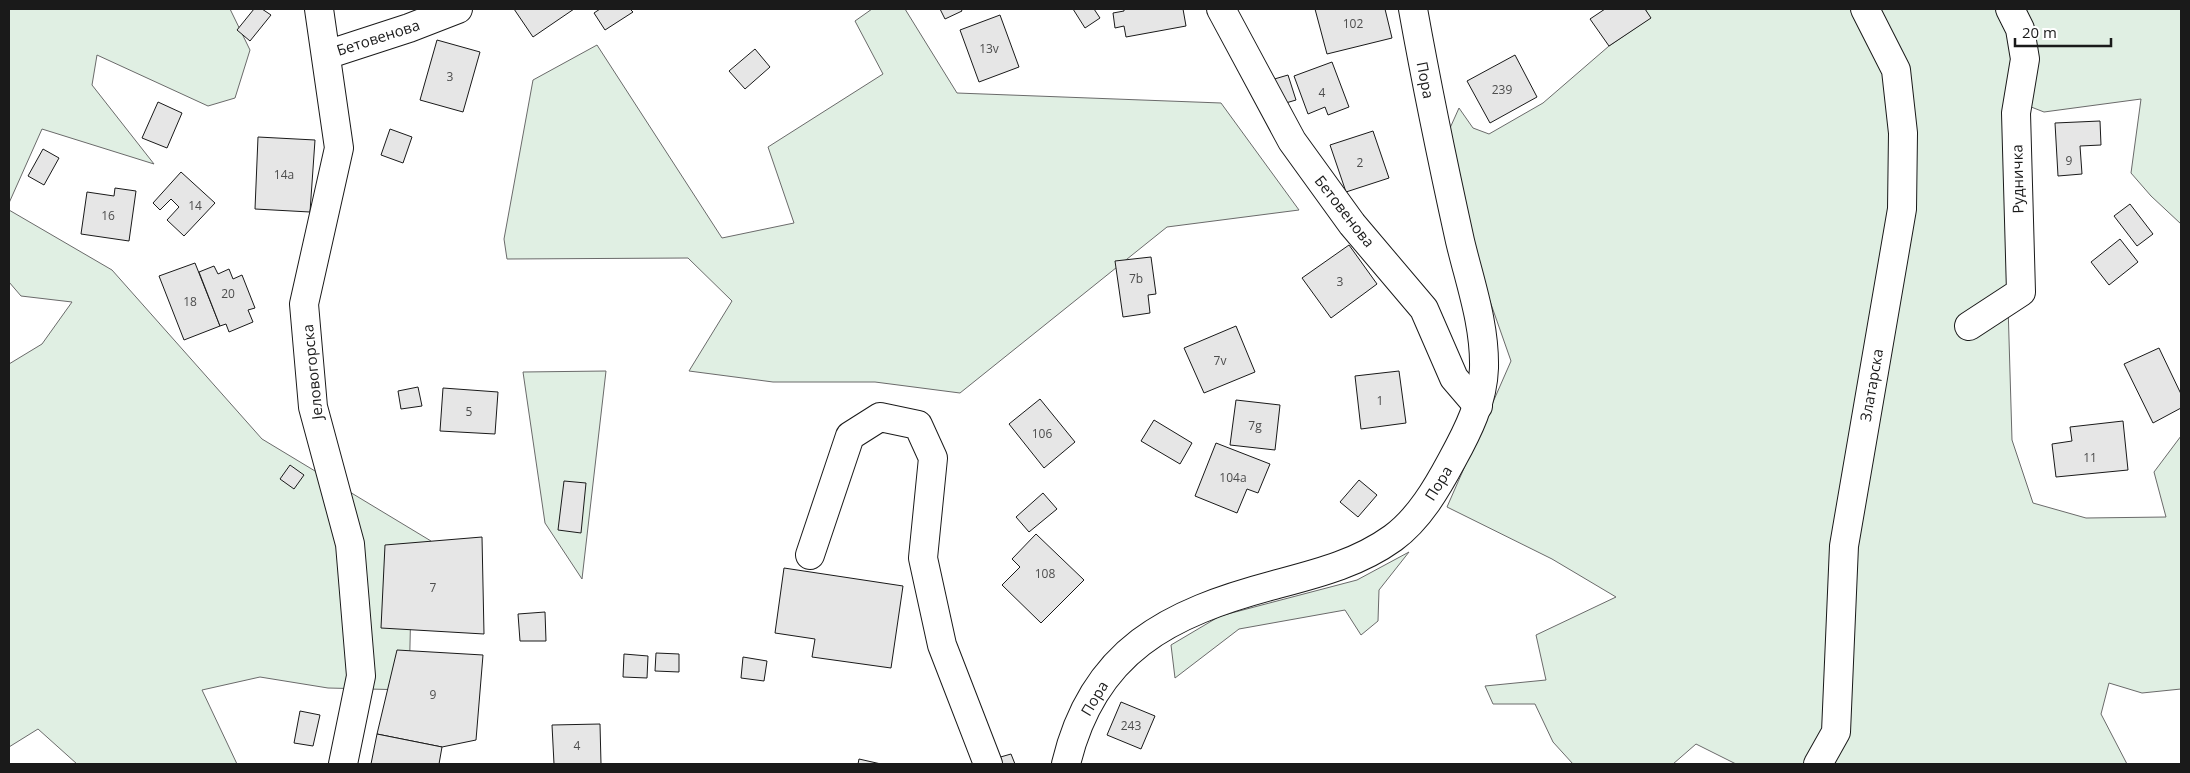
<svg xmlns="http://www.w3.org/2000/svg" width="2190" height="773" font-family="'Open Sans',sans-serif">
<rect width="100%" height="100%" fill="#fff"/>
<!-- green -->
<g fill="#e0efe3" stroke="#6a6a6a">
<polygon points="9,9 230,9 250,50 235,98 208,106 97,55 92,85 154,164 42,129 9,203"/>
<polygon points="872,9 905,9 957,93 1221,103 1299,210 1167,227 960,393 875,382 773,382 689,371 732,301 688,258 507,259 504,239 533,80 597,45 722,238 794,223 768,147 883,74 855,21"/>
<polygon points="1645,9 2181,9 2181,224 2151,196 2131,173 2141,99 2044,112 2008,98 2007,271 2012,440 2033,503 2086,518 2166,517 2154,472 2181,436 2181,689 2142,693 2109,683 2101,714 2127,764 1736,764 1696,744 1673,764 1573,764 1553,742 1535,704 1493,704 1485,686 1546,680 1536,635 1616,597 1552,559 1447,507 1511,361 1478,267 1446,137 1459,108 1473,128 1489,134 1543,103 1609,46 1650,18"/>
<polygon points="9,210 112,270 262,439 431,541 411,599 409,690 328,688 260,677 202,690 237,764 77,764 38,729 9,747 9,364 42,344 72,302 21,296 9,282"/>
<polygon points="606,371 582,579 545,523 523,372"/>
<polygon points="1409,552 1379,590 1378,621 1361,635 1345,610 1239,629 1175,678 1171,645 1220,616 1357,580"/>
</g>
<!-- building -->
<g fill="#e6e6e6" stroke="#1a1a1a">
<polygon points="254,9 262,9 271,15 250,41 237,30"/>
<polygon points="514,9 574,9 533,37"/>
<polygon points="600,9 630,9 633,12 605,30 594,13"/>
<polygon points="940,9 961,9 962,11 945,19"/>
<polygon points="1073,9 1094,9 1100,18 1085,28"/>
<polygon points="1124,9 1183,9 1186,26 1126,37 1124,26 1115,28 1113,13 1124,11"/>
<polygon points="1315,9 1385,9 1392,38 1327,54"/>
<polygon points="1605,9 1645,9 1651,18 1609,46 1590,19"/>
<polygon points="1000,15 1019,67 979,82 960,30"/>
<polygon points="437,40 480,52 463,112 420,100"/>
<polygon points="755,49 770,67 745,89 729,71"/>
<polygon points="1515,55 1537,97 1490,123 1467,81"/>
<polygon points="1332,62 1349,107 1328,115 1325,107 1308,114 1294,76"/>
<polygon points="1288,75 1296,100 1279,105 1271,80"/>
<polygon points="158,102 182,113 167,148 142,138"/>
<polygon points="2100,121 2101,145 2080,146 2082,174 2058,176 2055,123"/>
<polygon points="390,129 412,137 403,163 381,155"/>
<polygon points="1373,131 1389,178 1346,192 1330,145"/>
<polygon points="258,137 315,140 310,212 255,209"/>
<polygon points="43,149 59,158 44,185 28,176"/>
<polygon points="181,172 215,203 184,236 167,220 179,207 171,199 160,210 153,203"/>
<polygon points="115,188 136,191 129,241 81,234 87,192 114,196"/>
<polygon points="2130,204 2153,234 2137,246 2114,216"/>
<polygon points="2120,239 2138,262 2109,285 2091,262"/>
<polygon points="1349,245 1377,284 1331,318 1302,278"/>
<polygon points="1151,257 1156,294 1148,295 1150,313 1123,317 1115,261"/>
<polygon points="195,263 220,326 184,340 159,276"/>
<polygon points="214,266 218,274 229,269 233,279 242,275 255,308 248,310 253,322 229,332 226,324 220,326 199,272"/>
<polygon points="1236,326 1255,372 1204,393 1184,348"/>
<polygon points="2159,348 2181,394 2181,408 2153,423 2124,364"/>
<polygon points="1399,371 1406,423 1361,429 1355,376"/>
<polygon points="418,387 422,406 401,409 398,391"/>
<polygon points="443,388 498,392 495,434 440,431"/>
<polygon points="1040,399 1075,442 1044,468 1009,424"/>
<polygon points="1236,400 1280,405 1275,450 1230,445"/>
<polygon points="1154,420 1192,443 1180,464 1141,441"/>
<polygon points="2123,421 2128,470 2056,477 2052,444 2072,441 2070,427"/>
<polygon points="1216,443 1270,464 1258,493 1247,489 1237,513 1195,496"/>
<polygon points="290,465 304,475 294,489 280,479"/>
<polygon points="1359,480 1377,495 1358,517 1340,502"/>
<polygon points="564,481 586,483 581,533 558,530"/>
<polygon points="1043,493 1057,509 1029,532 1016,517"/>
<polygon points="1036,534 1084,580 1041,623 1002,585 1020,567 1012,559"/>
<polygon points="482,537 484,634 381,628 385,545"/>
<polygon points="784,568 903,586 891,668 812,657 815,639 775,633"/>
<polygon points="545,612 546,641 520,641 518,614"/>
<polygon points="397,650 483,655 476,740 442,747 377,734"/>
<polygon points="656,653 679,654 679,672 655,671"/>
<polygon points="624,654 648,656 647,678 623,677"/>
<polygon points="743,657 767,661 764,681 741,678"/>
<polygon points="1121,702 1155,716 1141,749 1107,735"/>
<polygon points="300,711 320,715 313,746 294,743"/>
<polygon points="600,724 601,764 554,764 552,725"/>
<polygon points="377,734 442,747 439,764 371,764"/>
<polygon points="1011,754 1015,764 999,764 997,758"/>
<polygon points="859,759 881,764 858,764"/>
</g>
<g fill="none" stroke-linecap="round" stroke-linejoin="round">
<!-- minor casing -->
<g stroke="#1a1a1a" stroke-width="30">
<g id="minor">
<polyline points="319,9 339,148 304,304 313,407 350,544 361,676 343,764"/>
<polyline points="1221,9 1292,141 1352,224 1424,309 1454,378 1478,406"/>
<polyline points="326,55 409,28 458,9"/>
<polyline points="1969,326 2021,292 2016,113 2025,59 2020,29 2010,9"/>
<polyline points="810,555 850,436 880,417 918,425 933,458 923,558 942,645 988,764"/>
<path d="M1066,764C1093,650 1169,613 1274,585C1315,574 1357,564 1393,538C1419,519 1437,488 1452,460C1468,431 1483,401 1484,368C1485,324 1470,283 1460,241C1443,164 1427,87 1413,9"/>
<polyline points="1818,764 1836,732 1844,546 1902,209 1903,133 1896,70 1865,9"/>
</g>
</g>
<!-- minor -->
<use href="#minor" stroke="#fff" stroke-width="28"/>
</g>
<g text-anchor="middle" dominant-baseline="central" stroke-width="4" stroke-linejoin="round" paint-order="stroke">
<!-- number labels -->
<g font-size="12" fill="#4d4d4d">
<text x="1353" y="23">102</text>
<text x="989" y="48">13v</text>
<text x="450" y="76">3</text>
<text x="1502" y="89">239</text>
<text x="1322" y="92">4</text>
<text x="2069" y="160">9</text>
<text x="1360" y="162">2</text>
<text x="284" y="174">14a</text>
<text x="195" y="205">14</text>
<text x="108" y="215">16</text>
<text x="1136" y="278">7b</text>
<text x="1340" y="281">3</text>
<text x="228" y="293">20</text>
<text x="190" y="301">18</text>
<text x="1220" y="360">7v</text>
<text x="1380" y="400">1</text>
<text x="469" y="411">5</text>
<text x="1255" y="425">7g</text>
<text x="1042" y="433">106</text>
<text x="2090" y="457">11</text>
<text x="1233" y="477">104a</text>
<text x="1045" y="573">108</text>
<text x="433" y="587">7</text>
<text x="433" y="694">9</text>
<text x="1131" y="725">243</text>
<text x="577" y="745">4</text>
</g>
<!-- street labels -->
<g font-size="15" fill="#1a1a1a" stroke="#fff">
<text transform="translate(378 37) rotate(-18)">Бетовенова</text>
<text transform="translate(1426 80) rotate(79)">Пора</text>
<text transform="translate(2017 179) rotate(-91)">Рудничка</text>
<text transform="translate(1345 211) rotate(52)">Бетовенова</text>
<text transform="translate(312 372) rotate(-96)">Јеловогорска</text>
<text transform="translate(1871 385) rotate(-80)">Златарска</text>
<text transform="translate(1438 483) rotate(-58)">Пора</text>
<text transform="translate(1094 698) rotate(-59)">Пора</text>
</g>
</g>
<!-- border -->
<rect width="2190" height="773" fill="none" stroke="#1a1a1a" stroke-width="20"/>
<!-- scale -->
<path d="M2015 38v8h96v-8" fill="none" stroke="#1a1a1a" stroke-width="2.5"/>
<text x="2022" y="38" font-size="15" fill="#1a1a1a" stroke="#ffffff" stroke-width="4" paint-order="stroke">20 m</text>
</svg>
